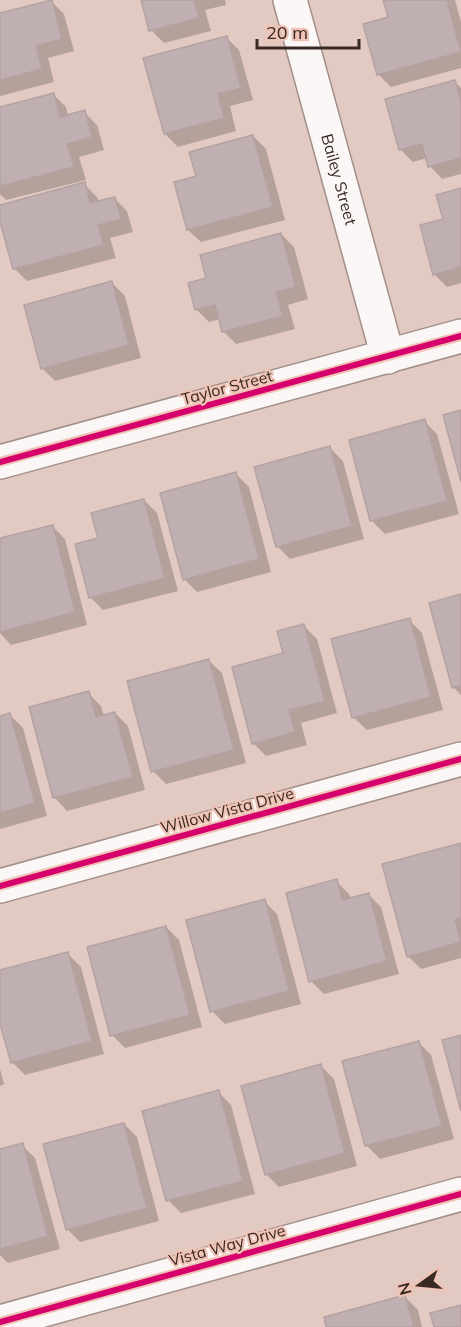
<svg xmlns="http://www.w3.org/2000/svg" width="461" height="1327" font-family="Mulish,sans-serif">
<rect width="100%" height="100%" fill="#e2cac2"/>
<!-- shadow -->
<g fill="#0003">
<polygon points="143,0 225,0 226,5 205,10 211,31 164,43 151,30"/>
<polygon points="385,0 455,0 461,22 461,68 391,87 378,74 390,19"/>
<polygon points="51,1 64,14 74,51 48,58 54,82 0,96 0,14"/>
<polygon points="226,37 239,50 253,100 230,106 236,131 178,147 165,134"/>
<polygon points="455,82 461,88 461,174 442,179 430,166 427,158 413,162 400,149"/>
<polygon points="53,94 66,107 68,116 84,112 97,125 104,150 79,157 86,180 6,200 0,194 0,108"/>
<polygon points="253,136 266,149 285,220 201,242 188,230"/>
<polygon points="84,184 97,197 99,203 114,198 127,211 133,232 110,238 116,258 27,281 14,268 0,216 0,206"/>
<polygon points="461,189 461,283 447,287 434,274 444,220"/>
<polygon points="281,234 294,247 308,299 288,305 295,329 236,344 223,331 220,319 209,322 196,309 208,279"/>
<polygon points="112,283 125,296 141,358 55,381 42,368"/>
<polygon points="424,421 437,434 459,514 385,534 372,521 350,441"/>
<polygon points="330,448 343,461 364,539 290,559 277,546"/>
<polygon points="236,474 249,487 271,572 197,592 184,579"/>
<polygon points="144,500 157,513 178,591 103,610 90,597 100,539"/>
<polygon points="52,526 65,539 87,625 11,645 0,633 0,540"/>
<polygon points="461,595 461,695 453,687"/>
<polygon points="409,620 422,633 443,710 367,730 354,718 333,640"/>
<polygon points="304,626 317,639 337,713 301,723 307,745 266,756 253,743 285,655"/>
<polygon points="209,661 222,673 246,763 166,784 153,771"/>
<polygon points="88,693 101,706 104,716 115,713 128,726 145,790 67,811 55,798 31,708"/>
<polygon points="10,715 23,728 47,816 0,829 0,718"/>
<polygon points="461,844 461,958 421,969 408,956"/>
<polygon points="336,881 349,894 351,899 368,894 381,907 399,974 324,994 311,981"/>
<polygon points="264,901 277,914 301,1004 225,1024 212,1011"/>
<polygon points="166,927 179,940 202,1027 125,1048 112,1035"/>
<polygon points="68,954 81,967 104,1054 25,1075 12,1062 0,1018 0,972"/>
<polygon points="418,1042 431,1055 454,1139 380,1159 367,1146 344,1062"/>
<polygon points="321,1066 334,1079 357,1166 279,1187 266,1174"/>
<polygon points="0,1069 4,1084 0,1086"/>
<polygon points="218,1092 231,1105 255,1194 181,1213 168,1200"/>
<polygon points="124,1124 137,1137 159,1221 80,1242 67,1229"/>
<polygon points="22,1145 35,1158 60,1249 8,1263 0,1255 0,1151"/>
<polygon points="405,1297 418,1310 422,1327 328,1327"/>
</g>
<!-- building -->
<g fill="#c0afb0" stroke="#b4a2a3" stroke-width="1.5">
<polygon points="52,0 62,39 36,46 42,69 0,80 0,13"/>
<polygon points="141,0 194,0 199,18 149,31"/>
<polygon points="383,0 447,0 461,52 377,75 363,24 388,17"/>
<polygon points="227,36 241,88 218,94 224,118 164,134 143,58"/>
<polygon points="455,80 461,102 461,158 428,167 422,144 399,150 385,99"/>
<polygon points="54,93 60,117 85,110 92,137 67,144 74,167 0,186 0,107"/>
<polygon points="253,135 273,207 187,230 174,182 196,176 189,152"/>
<polygon points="85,182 90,203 115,197 121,219 98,225 104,245 13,269 0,222 0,205"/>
<polygon points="461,188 461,267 433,275 420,225 443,219 436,195"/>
<polygon points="281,233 296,287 276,292 283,316 222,332 215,305 195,310 188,283 206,278 200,255"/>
<polygon points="112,281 129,345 41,369 24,305"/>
<polygon points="461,410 461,482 443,415"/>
<polygon points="425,419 447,501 370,521 349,440"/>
<polygon points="330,446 352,526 276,547 254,467"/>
<polygon points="236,472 259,559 183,580 160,493"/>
<polygon points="144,499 165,578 89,598 75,544 98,538 91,513"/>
<polygon points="53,525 75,612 0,632 0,538"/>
<polygon points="461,594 461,685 452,688 429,603"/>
<polygon points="410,618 431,697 352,718 331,639"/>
<polygon points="304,624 325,701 289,710 295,732 252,744 232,667 283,653 277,631"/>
<polygon points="209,659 234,750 151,772 127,681"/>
<polygon points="89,691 96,717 115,712 133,777 53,798 29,707"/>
<polygon points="10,713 35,803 0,813 0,716"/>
<polygon points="461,843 461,918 455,920 461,942 407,957 382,864"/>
<polygon points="337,879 342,900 369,893 387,961 309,982 286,893"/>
<polygon points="265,899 289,991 210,1012 186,920"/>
<polygon points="166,926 190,1015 110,1036 87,947"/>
<polygon points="68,952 92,1041 11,1063 0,1024 0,970"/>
<polygon points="461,1035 461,1111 442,1040"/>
<polygon points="419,1041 442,1126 365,1146 342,1061"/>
<polygon points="321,1064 345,1153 265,1175 241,1086"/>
<polygon points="219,1090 243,1181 166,1201 142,1111"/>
<polygon points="124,1123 147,1208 66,1230 43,1144"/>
<polygon points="23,1143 48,1236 0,1249 0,1149"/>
<polygon points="405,1295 414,1327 326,1327 324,1317"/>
<polygon points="461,1305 461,1327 434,1327 430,1313"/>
</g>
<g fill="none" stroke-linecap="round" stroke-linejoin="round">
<!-- minor casing -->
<g stroke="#a2908a" stroke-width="36">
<g id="minor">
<path id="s1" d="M290,0L388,357"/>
<polyline points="0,462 461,336"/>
<polyline points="0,886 461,759"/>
<polyline points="0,1322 461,1194"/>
</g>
</g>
<!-- minor -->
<use href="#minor" stroke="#fbf7f6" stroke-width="33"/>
<!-- cycleway casing -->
<g stroke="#efc3b5" stroke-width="10">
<g id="cycleway">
<polyline points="0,462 461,336"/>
<polyline points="0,886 461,759"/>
<polyline points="0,1322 461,1194"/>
</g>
</g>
<!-- cycleway -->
<use href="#cycleway" stroke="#d6006c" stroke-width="6"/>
</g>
<g text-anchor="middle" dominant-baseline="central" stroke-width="4.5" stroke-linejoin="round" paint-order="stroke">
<!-- street labels -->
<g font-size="16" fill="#392923" stroke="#efc3b5">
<text stroke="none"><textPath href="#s1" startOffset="186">Bailey Street</textPath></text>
<text transform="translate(227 387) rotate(-15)">Taylor Street</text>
<text transform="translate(227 810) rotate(-15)">Willow Vista Drive</text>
<text transform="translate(227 1245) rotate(-15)">Vista Way Drive</text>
</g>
</g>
<!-- north arrow -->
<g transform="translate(419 1285) rotate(255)" stroke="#efc3b5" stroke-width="4.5" paint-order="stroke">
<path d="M0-4.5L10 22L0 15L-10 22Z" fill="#392923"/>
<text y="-9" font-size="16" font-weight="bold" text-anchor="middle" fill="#392923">N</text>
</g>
<!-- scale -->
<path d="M257 39v9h102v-9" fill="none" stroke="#392923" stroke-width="3"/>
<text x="266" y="39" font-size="18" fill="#392923" stroke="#efc3b5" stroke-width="4.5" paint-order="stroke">20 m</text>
</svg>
